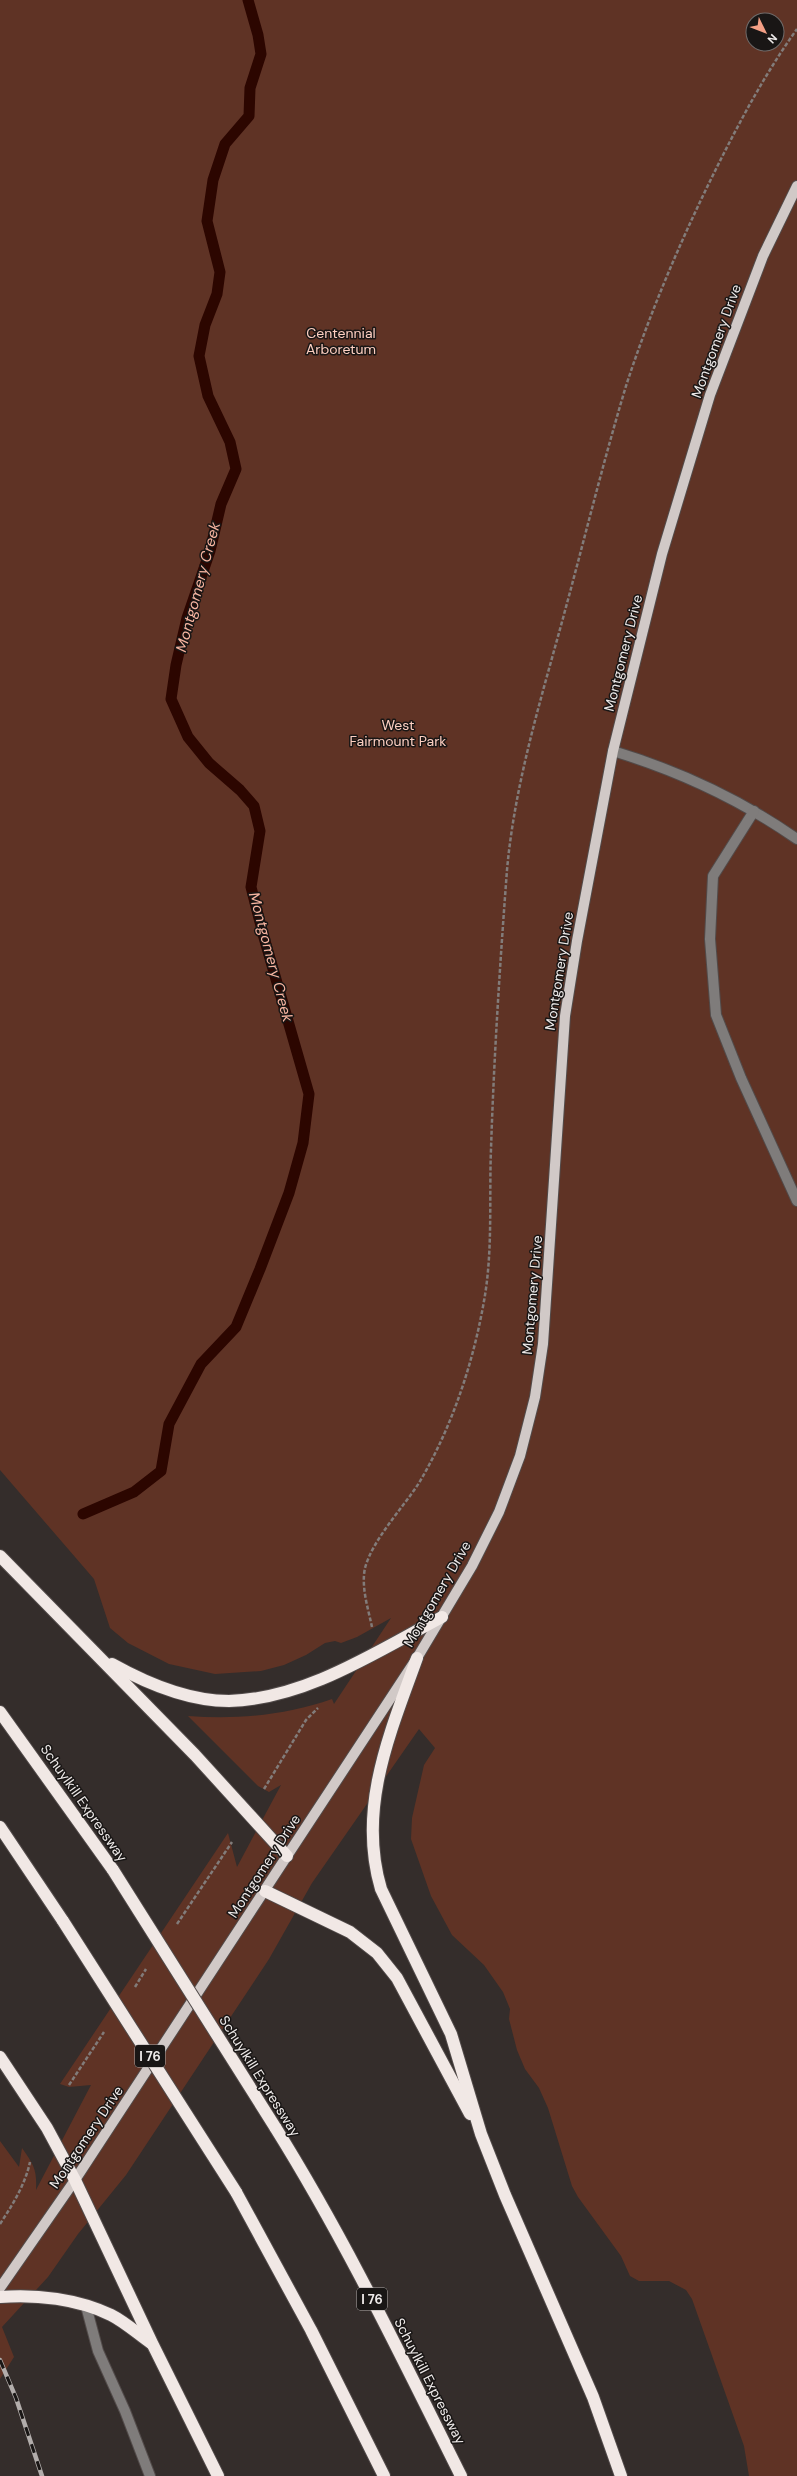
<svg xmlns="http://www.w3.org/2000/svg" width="797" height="2476" font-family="'DM Sans',sans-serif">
<rect width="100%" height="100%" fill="#342d2b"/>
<!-- green -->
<path fill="#5f3325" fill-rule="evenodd" d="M0,0H797V2476H749L744,2446L692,2299L686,2290L669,2281H639L630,2276L621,2256L578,2197L572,2186L548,2108L539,2088L525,2069L517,2050L509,2019L510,2009L503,1992L484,1965L452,1935L431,1896L411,1839L412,1818L424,1765L435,1748L419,1729L312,1883L269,1959L126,2175L78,2234L48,2277L2,2327L14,2357L0,2379V2141L19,2167L22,2148C34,2165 37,2170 36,2190L91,2085L69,2087L60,2084L228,1833L237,1867L281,1785L269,1792L258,1786L188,1716C238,1720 286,1715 332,1699L334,1704L391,1618L357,1637L341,1643L335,1641L325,1643L306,1655L284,1665L261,1671L215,1674L169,1664L128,1643L110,1628L94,1579L0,1470ZM753,20H777V44H753Z"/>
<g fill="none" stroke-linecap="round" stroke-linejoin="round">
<!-- stream -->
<polyline stroke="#2c0600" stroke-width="11" points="83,1514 134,1492 161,1471 169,1424 201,1364 236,1327 260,1269 289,1193 303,1143 309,1094 263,934 251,887 260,831 254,806 240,790 209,763 188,737 171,699 176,665 187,618 210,551 221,504 236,469 230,442 208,396 199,356 205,325 217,294 220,272 207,221 213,180 225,144 249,116 250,88 261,54 258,35 248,0"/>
<!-- minor casing -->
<g stroke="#524b4a" stroke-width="12">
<g id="minor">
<path d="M613,751C679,771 741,800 797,839"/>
<polyline points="754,811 713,876 710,939 716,1015 741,1078 797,1201"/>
<polyline points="86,2306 98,2351 125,2411 150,2476"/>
</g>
</g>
<!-- major casing -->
<g stroke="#524b4a" stroke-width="12">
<polyline id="major" points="0,2288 75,2180 287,1856 417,1658 472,1566 499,1512 520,1456 535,1397 543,1344 565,1016 577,941 613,751 662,554 710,395 763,256 797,186"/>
</g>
<!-- highway casing -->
<g stroke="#524b4a" stroke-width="14">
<g id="highway">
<polyline points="0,1556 195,1755 287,1856"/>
<path d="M417,1658C390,1733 357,1808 381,1889L451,2034L481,2134L505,2195L593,2397L621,2476"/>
<path d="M112,1664C146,1683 188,1701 229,1701C305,1699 376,1652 442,1617"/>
<polyline points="0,1712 113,1870"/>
<polyline points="0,1827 63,1921"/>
<polyline points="265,1891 350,1932 377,1953 397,1978 470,2114"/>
<polyline points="0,2057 47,2128 75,2180 152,2343 218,2476"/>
<path d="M275,2127C345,2239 402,2358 461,2476"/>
<polyline points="236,2192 311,2330 384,2476"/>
<path d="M0,2297C36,2294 78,2299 111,2315C125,2322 138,2334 151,2343"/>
</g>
</g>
<!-- path -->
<g stroke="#827c7a" stroke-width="2.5" stroke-dasharray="4 2" stroke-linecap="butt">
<path d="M372,1627C368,1608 361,1587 365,1568C373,1539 402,1509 419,1483C452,1427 473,1364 484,1301C493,1251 489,1199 491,1149C494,1056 500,963 507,870C515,780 543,693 566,607C586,533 604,459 626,386C652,306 686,228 724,153C746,110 769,68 797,29"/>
<polyline points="264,1789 306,1720 318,1708"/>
<polyline points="177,1924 232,1842"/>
<polyline points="135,1987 146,1969"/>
<polyline points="69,2085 104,2032"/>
<path d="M0,2224C13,2204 25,2185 30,2162"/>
</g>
<!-- minor -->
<use href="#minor" stroke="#7f7c7b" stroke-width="10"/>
<!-- major -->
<use href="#major" stroke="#d1c9c7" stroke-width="10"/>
<!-- highway -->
<use href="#highway" stroke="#f1e8e5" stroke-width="12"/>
<!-- rail casing -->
<g stroke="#b2adab" stroke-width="4.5">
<polyline id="rail" points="0,2360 16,2398 42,2476"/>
</g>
<!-- rail -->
<use href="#rail" stroke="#191615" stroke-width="3" stroke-dasharray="9" stroke-linecap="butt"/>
<!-- highway-bridge casing -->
<g stroke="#524b4a" stroke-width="14" stroke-linecap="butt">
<g id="highway-bridge">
<polyline points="113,1870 275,2127"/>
<polyline points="63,1921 236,2192"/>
</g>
</g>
<!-- highway-bridge -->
<use href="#highway-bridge" stroke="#f1e8e5" stroke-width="12"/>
</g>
<g text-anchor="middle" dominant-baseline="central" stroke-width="3" stroke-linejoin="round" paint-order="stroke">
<!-- shield labels -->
<g fill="#191615" stroke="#afabaa" stroke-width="1">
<rect x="135" y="2045" width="30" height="22" rx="3"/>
<rect x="357" y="2288" width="30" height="22" rx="3"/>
</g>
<g font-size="13" font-weight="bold" fill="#efebea">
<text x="150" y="2056">I 76</text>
<text x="372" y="2299">I 76</text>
</g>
<!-- park labels -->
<g font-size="14" fill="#fdcfc1" stroke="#191615">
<text x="341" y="333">Centennial<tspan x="341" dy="16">Arboretum</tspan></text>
<text x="398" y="725">West<tspan x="398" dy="16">Fairmount Park</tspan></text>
</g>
<!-- street labels -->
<g font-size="14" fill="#efebea" stroke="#191615">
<text transform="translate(716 341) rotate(-70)">Montgomery Drive</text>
<text transform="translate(623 653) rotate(-76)">Montgomery Drive</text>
<text transform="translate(559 971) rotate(-81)">Montgomery Drive</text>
<text transform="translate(532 1295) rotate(-85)">Montgomery Drive</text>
<text transform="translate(437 1594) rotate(-60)">Montgomery Drive</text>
<text transform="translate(84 1803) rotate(55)">Schuylkill Expressway</text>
<text transform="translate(264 1866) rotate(-57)">Montgomery Drive</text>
<text transform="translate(260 2076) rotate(58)">Schuylkill Expressway</text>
<text transform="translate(86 2137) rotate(-56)">Montgomery Drive</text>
<text transform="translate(430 2381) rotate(63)">Schuylkill Expressway</text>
</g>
<!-- water labels -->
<g font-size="15" font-style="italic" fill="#f9b5a1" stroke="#191615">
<text transform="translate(198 587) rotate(-75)">Montgomery Creek</text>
<text transform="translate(271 957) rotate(75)">Montgomery Creek</text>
</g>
</g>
<!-- north arrow -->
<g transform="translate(765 32) rotate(133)"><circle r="19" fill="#191615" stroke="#6f6b6a"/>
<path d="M0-3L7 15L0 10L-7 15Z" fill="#f39f85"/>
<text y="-6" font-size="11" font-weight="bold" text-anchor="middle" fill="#efebea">N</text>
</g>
</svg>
